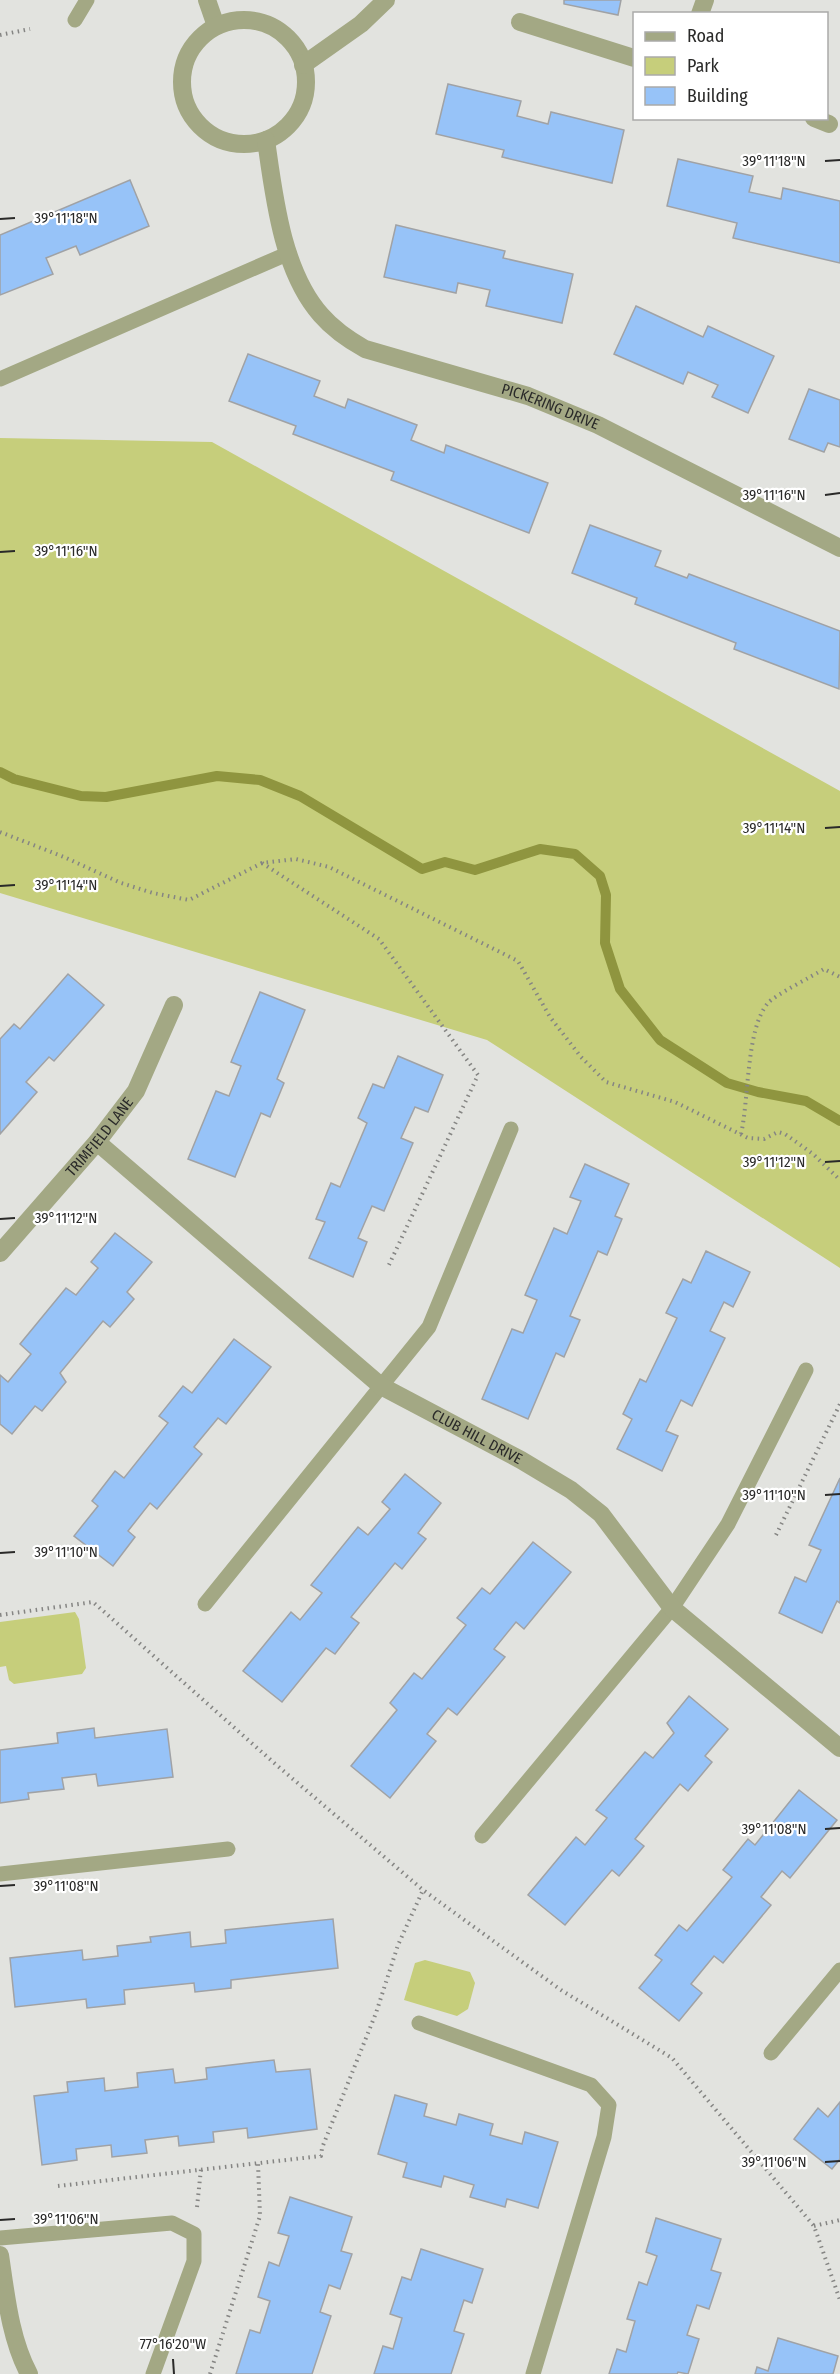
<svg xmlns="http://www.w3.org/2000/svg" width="840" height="2374" font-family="'Fira Sans Condensed',sans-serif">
<rect width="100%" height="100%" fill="#e2e3df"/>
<!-- green -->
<g fill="#c6ce7b">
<polygon points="0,438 212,442 840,791 840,1268 487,1040 0,893"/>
<polygon points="75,1612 79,1619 86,1668 82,1674 14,1684 9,1680 6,1666 0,1667 0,1622"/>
<polygon points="425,1960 470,1972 475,1983 468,2009 457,2016 404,2000 415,1963"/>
</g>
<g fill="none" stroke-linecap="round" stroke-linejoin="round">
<!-- stream -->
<polyline stroke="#8f953f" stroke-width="10" points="0,772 14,779 81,796 106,797 217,776 260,780 300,796 422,869 445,862 475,870 540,849 575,854 600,876 606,895 605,943 620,989 660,1040 727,1083 758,1092 806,1101 840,1121"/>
</g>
<!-- building -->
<g fill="#97c3f8" stroke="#a0a2a5" stroke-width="1.5">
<polygon points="564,0 621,0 618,15 564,4"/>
<polygon points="448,84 521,101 517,116 548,124 551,112 624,130 612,183 502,157 504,150 436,134"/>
<polygon points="678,159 753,176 749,192 781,199 783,188 840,201 840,263 733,238 737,223 667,206"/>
<polygon points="130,180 149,226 80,255 76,246 46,258 53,274 0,295 0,235"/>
<polygon points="396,225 505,251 503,258 573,274 562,323 486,306 490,290 458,283 456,293 384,277"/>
<polygon points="636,306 703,337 708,326 774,356 748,413 712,397 718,385 688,372 683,384 614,354"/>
<polygon points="248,354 320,381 314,396 345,408 348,399 417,425 411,440 444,453 446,445 548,483 529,533 391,480 394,472 293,434 296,426 229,401"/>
<polygon points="809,389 840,400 840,447 828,443 824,452 789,439"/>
<polygon points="590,525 661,551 655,566 687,578 689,574 840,631 839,689 734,649 736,643 635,604 637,598 572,573"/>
<polygon points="68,974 104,1005 54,1061 49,1057 26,1082 37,1092 0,1134 0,1039 14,1024 20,1029"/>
<polygon points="260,992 305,1010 277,1079 284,1083 270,1117 261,1113 235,1177 188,1159 216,1091 229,1096 241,1066 231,1062"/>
<polygon points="398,1056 443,1075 428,1112 415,1107 401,1138 413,1143 384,1211 372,1206 358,1238 367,1242 353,1277 309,1258 325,1222 316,1219 331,1183 340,1187 367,1123 358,1118 373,1084 384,1088"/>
<polygon points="585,1164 629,1184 615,1216 622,1219 607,1255 598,1251 570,1316 580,1320 564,1357 556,1353 528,1419 482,1399 512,1329 523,1333 537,1300 525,1295 554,1228 567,1234 581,1201 570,1197"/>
<polygon points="115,1233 152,1262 127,1292 134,1299 110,1327 103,1321 60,1373 66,1382 42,1411 35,1406 12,1434 0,1424 0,1375 8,1382 31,1354 20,1344 66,1288 76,1295 98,1268 91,1262"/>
<polygon points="706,1251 750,1272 733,1307 724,1302 710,1331 725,1338 692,1406 681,1400 666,1431 678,1436 662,1471 617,1449 632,1419 623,1414 640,1379 646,1382 677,1318 666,1313 683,1279 691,1283"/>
<polygon points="234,1339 271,1367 226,1424 218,1418 194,1447 202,1454 157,1509 150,1503 128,1531 135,1537 113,1566 74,1536 98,1506 92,1501 115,1471 124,1478 168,1423 159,1416 183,1386 192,1393"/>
<polygon points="405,1474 441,1503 418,1533 426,1539 402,1569 395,1563 351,1617 359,1623 335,1654 326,1648 282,1702 243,1671 291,1612 300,1620 322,1593 311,1585 358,1527 368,1535 390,1509 382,1502"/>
<polygon points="840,1478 840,1603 837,1601 822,1633 779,1613 795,1577 806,1582 821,1550 809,1545"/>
<polygon points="533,1542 571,1572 524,1629 516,1622 494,1649 505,1657 457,1715 448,1708 427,1734 436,1741 390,1798 351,1766 397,1710 390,1703 414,1673 422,1679 466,1625 457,1618 482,1588 490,1594"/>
<polygon points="689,1696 728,1729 705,1756 712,1762 688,1791 680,1784 635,1839 644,1846 619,1876 612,1870 565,1925 528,1895 576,1837 585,1845 607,1818 596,1810 645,1752 653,1758 674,1733 667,1723"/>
<polygon points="94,1728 95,1738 167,1729 173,1777 98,1786 96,1774 62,1778 64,1789 28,1793 29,1799 0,1803 0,1750 58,1743 57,1733"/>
<polygon points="799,1790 837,1820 790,1878 782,1871 761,1897 771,1905 723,1963 714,1956 691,1984 702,1993 679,2021 639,1988 662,1960 655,1955 679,1925 687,1931 732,1877 723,1870 748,1839 755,1845"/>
<polygon points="333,1919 338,1968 231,1980 231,1988 195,1992 194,1983 124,1990 125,2004 87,2008 86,1999 15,2007 10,1958 82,1950 83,1960 118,1956 117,1946 151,1942 150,1937 190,1932 191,1947 226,1943 225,1930"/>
<polygon points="274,2060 276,2072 310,2069 317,2129 248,2138 247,2128 213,2132 214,2142 179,2146 178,2136 145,2140 147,2153 112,2157 111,2145 76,2149 77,2160 42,2165 34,2096 68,2092 67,2082 104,2078 105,2091 138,2087 137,2073 173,2069 175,2083 207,2079 206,2068"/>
<polygon points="395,2095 427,2104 424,2116 456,2125 459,2114 493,2124 490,2135 522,2144 525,2132 558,2142 538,2208 507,2199 505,2207 470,2197 474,2185 444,2176 441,2187 403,2177 407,2163 378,2154"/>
<polygon points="840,2102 840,2159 832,2169 794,2139 818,2108 828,2117"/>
<polygon points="290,2197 352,2217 341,2251 352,2254 340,2289 329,2285 320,2312 331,2316 312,2374 236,2374 250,2330 260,2333 270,2301 258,2297 269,2262 279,2266 289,2236 278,2233"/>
<polygon points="656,2218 721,2239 711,2270 721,2273 709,2309 697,2305 687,2335 699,2339 688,2374 678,2372 677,2374 609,2374 617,2349 626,2352 635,2321 627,2319 639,2282 647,2285 657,2256 646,2252"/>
<polygon points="421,2249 483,2269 472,2303 464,2300 454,2331 464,2334 451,2374 374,2374 383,2346 393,2349 402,2318 390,2314 402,2277 411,2280"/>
<polygon points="778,2338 838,2356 833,2374 755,2374 757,2367 768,2371"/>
</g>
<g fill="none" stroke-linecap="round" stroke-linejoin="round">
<!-- path -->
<g stroke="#858583" stroke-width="4" stroke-dasharray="1.5 4.5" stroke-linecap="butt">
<polyline points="0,35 30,29"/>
<polyline points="0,832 64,857 121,883 153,893 189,900 262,863 296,859 329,867 518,961 550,1017 581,1057 606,1082 675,1102 748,1138 764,1139 778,1132 785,1134 813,1154 840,1180"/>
<polyline points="262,863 379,939 478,1075 388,1267"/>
<path d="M741,1134C749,1100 746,1028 768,1003C775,995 813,976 824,969L840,977"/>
<polyline points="776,1535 840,1404"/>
<polyline points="0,1615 93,1602 273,1762 423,1890 561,1990 672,2058 814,2226 840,2300"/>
<polyline points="58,2186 321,2156 322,2148 376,2013 398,1945 423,1890"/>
<polyline points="197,2207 201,2169"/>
<polyline points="814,2226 840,2220"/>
<polyline points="210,2374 260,2216 258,2163"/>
</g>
<!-- service -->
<g stroke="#a3a884" stroke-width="15">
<polyline points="75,20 87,0"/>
<polyline points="0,379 289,253"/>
<polyline points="205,1604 429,1327 511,1129"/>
<polyline points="482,1836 672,1608 728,1524 806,1370"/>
<polyline points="0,1874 228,1849"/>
<polyline points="419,2023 591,2085 609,2105 604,2137 533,2374"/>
<polyline points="771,2053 840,1970"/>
<polyline points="0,2238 172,2223 194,2234 194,2261 153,2374"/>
</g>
<!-- minor -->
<g stroke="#a3a884" stroke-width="18">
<polyline points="207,0 216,26"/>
<polyline points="700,14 705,0"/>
<circle cx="244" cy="82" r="62"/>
<polyline points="520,22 634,58"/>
<polyline points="303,65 361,24 386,0"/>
<polyline points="814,118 829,124"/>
<path id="s1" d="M266,140C274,196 282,271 321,315C334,330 349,340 365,349L528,396L598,425L840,548"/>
<path id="s2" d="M97,1142L381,1386L521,1460L571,1490L601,1514L672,1608L840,1748"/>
<path id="s3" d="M0,1253L97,1142L136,1091L174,1005"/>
<path d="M0,2255C6,2295 10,2338 29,2374"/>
</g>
</g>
<!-- ticks -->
<path fill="none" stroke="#2a2a29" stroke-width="2" d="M825,161L840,160M0,219L15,218M825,495L840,493M0,552L15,551M825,828L840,827M0,886L15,885M825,1162L840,1161M0,1219L15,1218M825,1495L840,1494M0,1553L15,1552M825,1829L840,1828M0,1886L15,1885M825,2162L840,2161M0,2220L15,2219M173,2359L174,2374"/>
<g text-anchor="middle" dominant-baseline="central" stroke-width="4.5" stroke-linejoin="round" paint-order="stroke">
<!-- street labels -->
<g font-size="15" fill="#2a2a29" stroke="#fff">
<text stroke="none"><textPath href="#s1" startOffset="436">PICKERING DRIVE</textPath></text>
<text stroke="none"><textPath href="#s3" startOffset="153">TRIMFIELD LANE</textPath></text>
<text stroke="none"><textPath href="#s2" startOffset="483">CLUB HILL DRIVE</textPath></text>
</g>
</g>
<g font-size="15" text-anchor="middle" fill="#2a2a29" stroke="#fff" stroke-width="4.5" stroke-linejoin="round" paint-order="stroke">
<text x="774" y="166">39°11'18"N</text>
<text x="66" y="223">39°11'18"N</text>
<text x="774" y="500">39°11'16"N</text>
<text x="66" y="556">39°11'16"N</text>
<text x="774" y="833">39°11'14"N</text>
<text x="66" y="890">39°11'14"N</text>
<text x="774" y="1167">39°11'12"N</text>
<text x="66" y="1223">39°11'12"N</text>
<text x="774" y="1500">39°11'10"N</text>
<text x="66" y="1557">39°11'10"N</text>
<text x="774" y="1834">39°11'08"N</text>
<text x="66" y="1891">39°11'08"N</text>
<text x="774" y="2167">39°11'06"N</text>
<text x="66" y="2224">39°11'06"N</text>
<text x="173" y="2349">77°16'20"W</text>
</g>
<!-- legend -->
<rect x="633" y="12" width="195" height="108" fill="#ffffff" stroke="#aaaaa9" stroke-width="1.5"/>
<rect x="645" y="32" width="30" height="9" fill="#a3a884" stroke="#aaaaa9" stroke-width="1.5"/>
<text x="687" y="42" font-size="18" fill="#2a2a29">Road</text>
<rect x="645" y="57" width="30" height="18" fill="#c6ce7b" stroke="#aaaaa9" stroke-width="1.5"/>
<text x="687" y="72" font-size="18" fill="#2a2a29">Park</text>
<rect x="645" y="87" width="30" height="18" fill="#97c3f8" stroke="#aaaaa9" stroke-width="1.5"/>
<text x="687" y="102" font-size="18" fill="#2a2a29">Building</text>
</svg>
